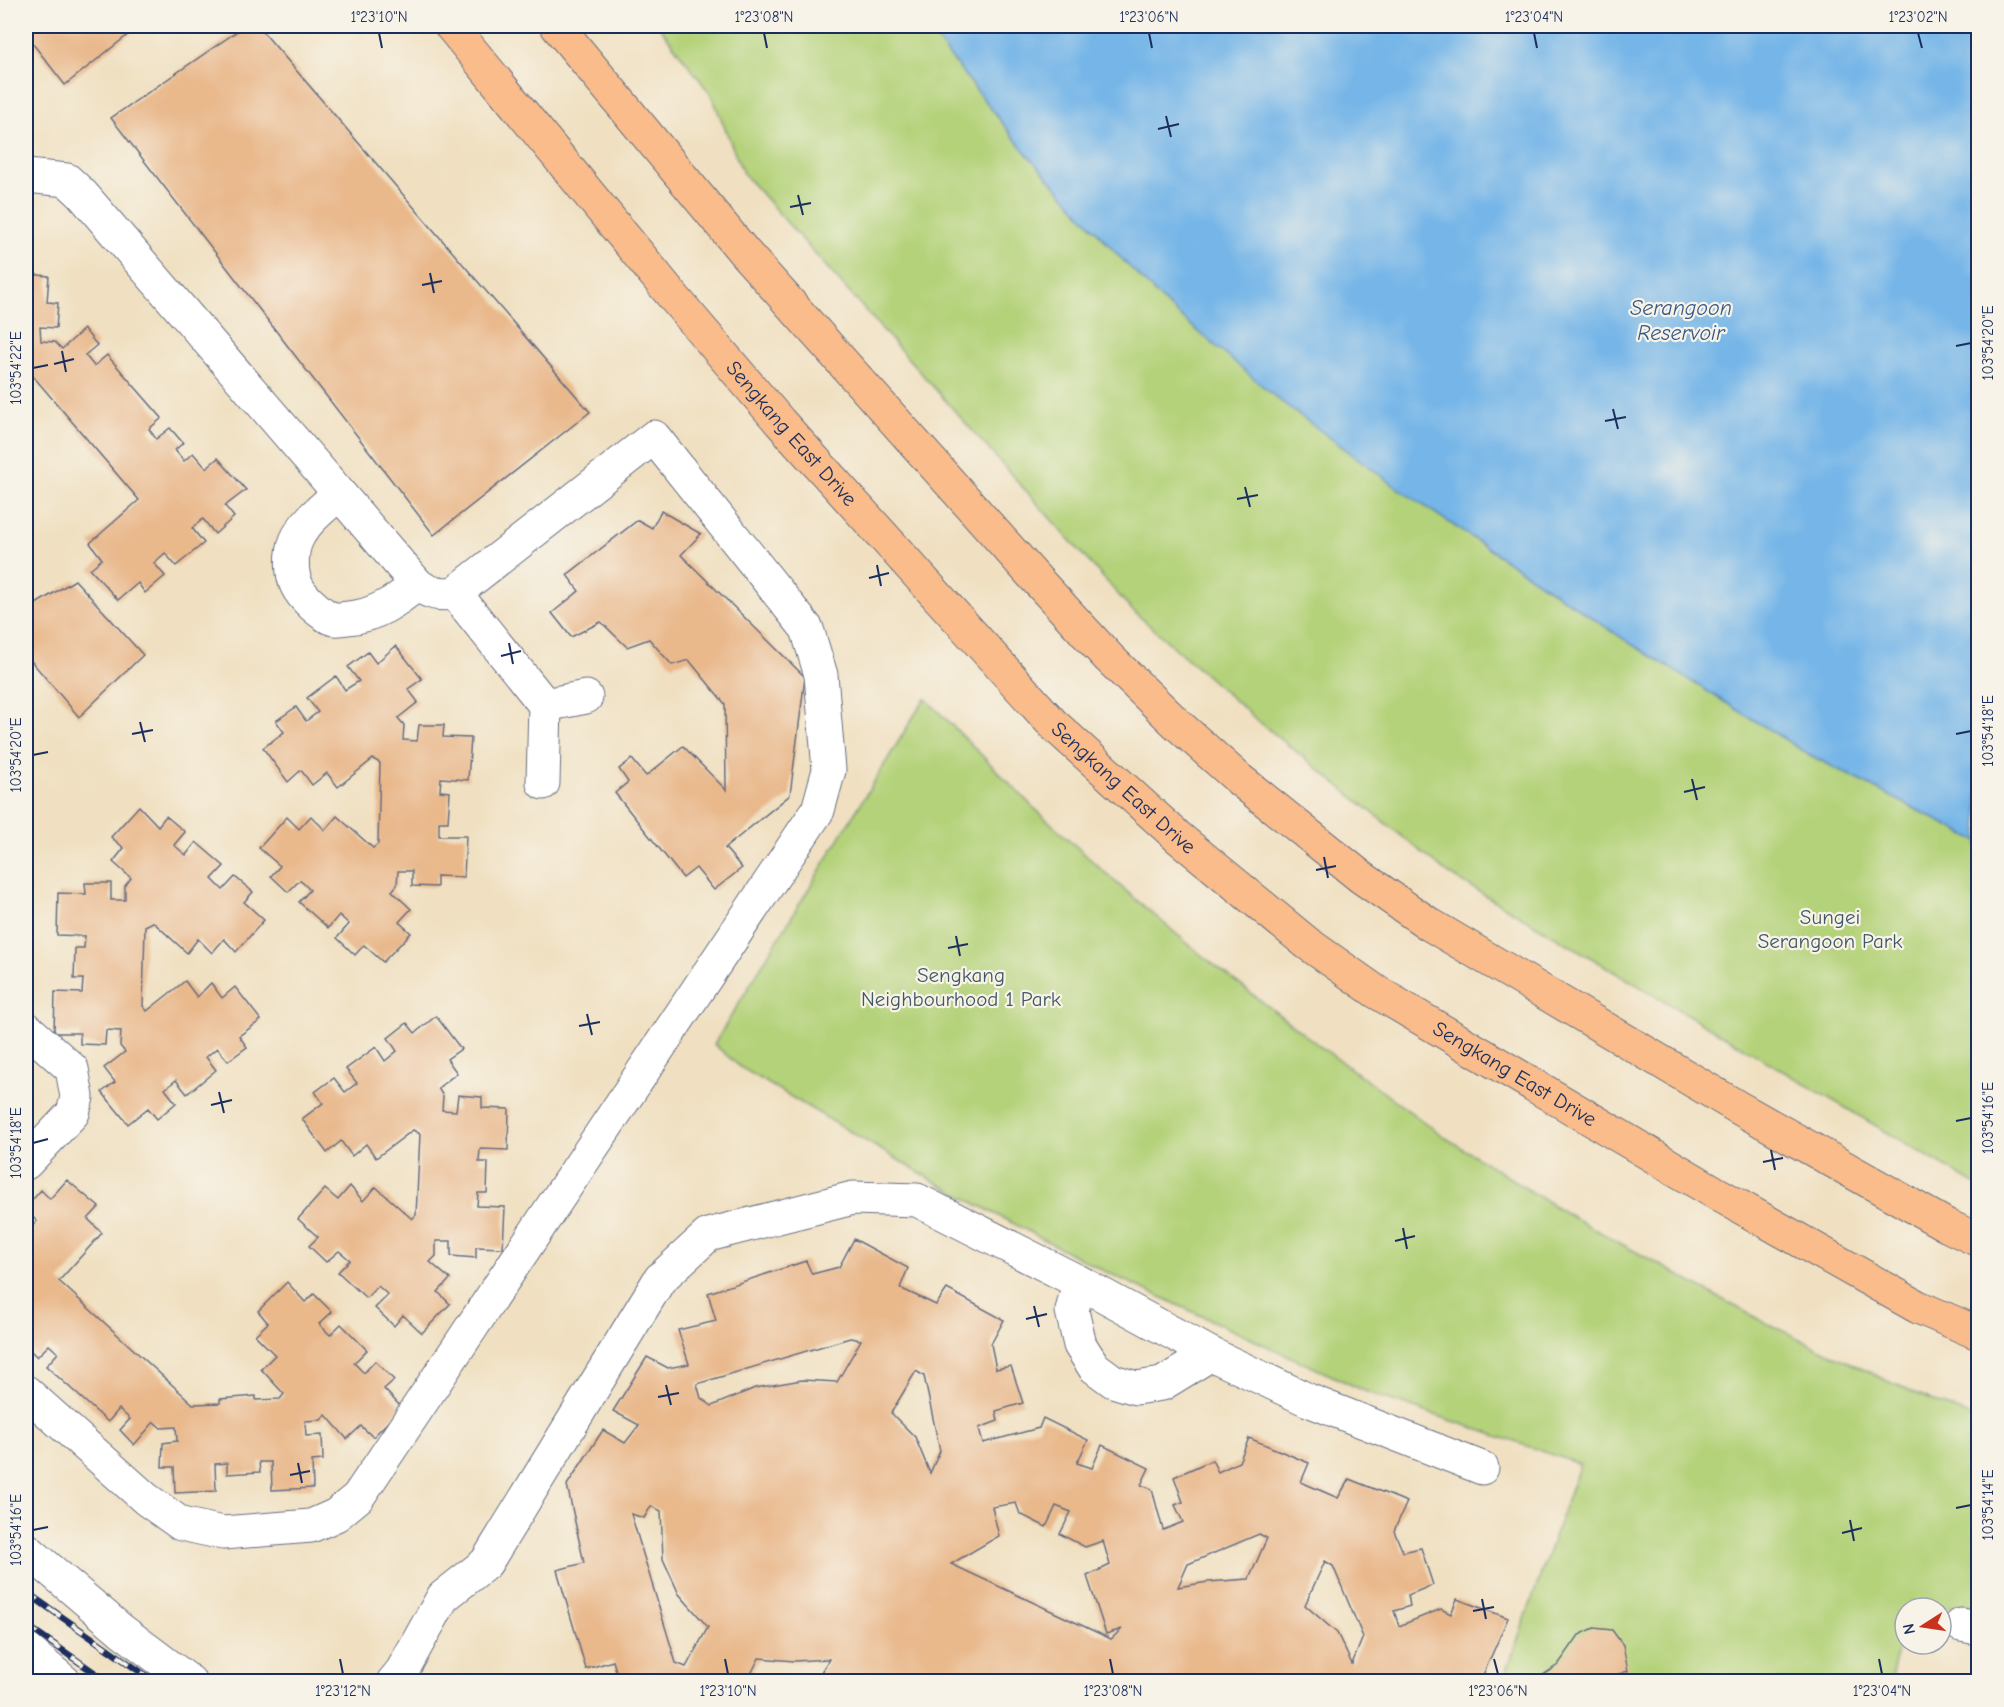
<svg xmlns="http://www.w3.org/2000/svg" width="2004" height="1707" font-family="'Comic Neue',sans-serif">
<rect width="100%" height="100%" fill="#f7f3e8"/>
<filter id="ink" filterUnits="userSpaceOnUse"><feTurbulence type="fractalNoise" baseFrequency=".0167" numOctaves="2"/><feDisplacementMap in="SourceGraphic" scale="12" xChannelSelector="R" yChannelSelector="G"/><feConvolveMatrix kernelMatrix="1 2 1 2 8 2 1 2 1" color-interpolation-filters="sRGB"/></filter>
<filter id="wash" filterUnits="userSpaceOnUse"><feTurbulence type="fractalNoise" baseFrequency=".008" numOctaves="4" result="noise"/><feDisplacementMap in="SourceGraphic" scale="24" xChannelSelector="R" yChannelSelector="G"/><feGaussianBlur stdDeviation="1.35" result="paint"/><feColorMatrix in="noise" values="0 0 0 0 0 0 0 0 0 0 0 0 0 0 0 0 0 1.4 0 .05"/><feComposite in="paint" operator="in"/></filter>
<g filter="url(#wash)">
<rect width="100%" height="100%" fill="#f0e0c1"/>
<!-- green -->
<g fill="#b4d279" stroke="#68806c" stroke-width="1.5">
<polygon points="659,26 926,26 1026,153 1118,255 1166,304 1279,400 1399,489 1633,645 1810,755 1978,841 1978,1186 1449,874 1257,720 1132,610 743,173 712,96"/>
<polygon points="925,698 1033,807 1112,879 1200,954 1317,1044 1446,1138 1567,1214 1760,1320 1888,1381 1978,1420 1978,1611 1912,1601 1910,1608 1905,1608 1905,1626 1890,1681 1503,1681 1580,1464 1367,1392 1100,1269 946,1188 740,1067 714,1044"/>
</g>
<!-- water -->
<polygon fill="#74b5e8" stroke="#4872a3" stroke-width="1.5" points="926,26 1963,26 1978,38 1978,841 1810,755 1633,645 1399,489 1279,400 1166,304 1118,255 1026,153"/>
<g id="blocks">
<!-- building -->
<g fill="#e9b88b" fill-rule="evenodd">
<polygon points="26,26 139,26 65,85 26,35"/>
<polygon points="245,26 258,26 590,412 434,535 111,118"/>
<polygon points="26,274 49,276 47,302 58,303 56,328 40,327 41,341 55,342 62,349 84,329 97,345 85,355 94,366 107,355 162,418 149,429 156,439 170,428 183,443 175,450 184,461 193,453 206,468 218,458 246,490 225,506 234,517 215,534 203,519 192,528 204,543 176,566 165,553 154,563 165,576 145,593 138,583 118,600 90,569 102,559 90,543 139,500 26,368"/>
<polygon points="661,511 701,534 681,555 805,677 790,795 725,848 742,868 714,890 696,868 683,878 615,793 628,782 619,769 632,759 646,776 683,746 726,790 725,704 689,660 672,665 649,639 627,647 601,622 571,637 552,613 579,591 567,575 638,520 652,528"/>
<polygon points="75,580 143,655 79,717 26,655 26,610"/>
<polygon points="396,646 422,679 408,689 418,702 398,718 404,725 403,740 417,741 419,725 444,725 443,737 471,738 468,780 441,778 440,791 450,792 448,822 439,822 439,836 466,836 464,877 437,876 437,887 412,886 412,871 398,871 397,885 392,891 411,909 399,922 411,933 383,962 364,945 355,955 337,938 349,924 339,915 328,928 299,902 310,890 300,880 288,892 271,876 280,866 259,848 287,817 299,829 311,816 325,830 337,816 373,848 378,844 380,763 373,759 338,787 327,773 312,785 301,770 288,782 263,748 284,732 276,721 296,707 306,721 318,712 307,698 336,676 345,690 359,681 348,667 368,652 376,663"/>
<polygon points="139,806 158,826 166,816 185,832 174,845 186,855 196,842 224,866 212,879 223,890 235,877 253,892 244,902 264,920 236,952 224,939 212,953 198,939 187,953 153,922 145,926 143,1006 147,1011 185,981 197,997 211,983 222,998 235,987 261,1020 239,1036 247,1047 228,1061 217,1048 206,1057 216,1070 187,1094 176,1080 165,1089 176,1103 157,1119 148,1108 128,1124 102,1092 115,1082 104,1068 125,1052 120,1046 121,1031 106,1030 105,1045 80,1044 80,1033 54,1033 55,992 82,993 83,979 74,979 75,948 84,948 85,936 57,935 58,893 86,894 85,883 111,883 111,900 125,900 125,886 131,878 113,862 124,848 111,837"/>
<polygon points="436,1016 461,1049 447,1059 457,1073 438,1088 443,1096 442,1110 456,1111 458,1095 482,1097 482,1108 509,1109 508,1150 480,1149 479,1162 488,1162 487,1193 478,1193 477,1206 505,1207 503,1248 476,1247 476,1258 451,1256 451,1241 436,1241 436,1256 430,1262 450,1279 438,1292 450,1304 422,1333 403,1315 394,1326 375,1308 388,1295 378,1286 366,1298 338,1272 350,1260 339,1251 326,1262 309,1246 318,1237 298,1219 325,1189 338,1200 350,1186 363,1201 376,1187 412,1219 416,1215 420,1134 413,1130 376,1158 366,1144 352,1156 341,1141 327,1153 302,1119 323,1103 315,1092 334,1078 345,1092 357,1083 346,1069 376,1047 385,1061 397,1051 388,1038 407,1023 415,1033"/>
<polygon points="67,1180 99,1207 88,1219 102,1233 59,1281 193,1404 220,1403 220,1399 256,1396 256,1400 280,1399 284,1394 261,1369 275,1355 255,1335 268,1323 258,1311 287,1282 305,1302 314,1294 332,1312 319,1324 330,1335 341,1324 367,1350 354,1363 364,1373 375,1361 394,1380 384,1389 402,1408 373,1437 361,1426 347,1439 326,1415 321,1420 305,1421 306,1436 322,1435 323,1460 312,1461 313,1488 272,1490 271,1462 259,1462 260,1472 227,1474 227,1463 215,1464 216,1491 175,1493 174,1467 162,1467 163,1443 177,1441 176,1427 161,1428 154,1422 134,1445 120,1430 130,1419 119,1409 108,1422 46,1366 58,1353 49,1345 37,1357 26,1346 26,1340 30,1336 26,1332 26,1234 37,1221 26,1211 26,1207 41,1190 50,1199"/>
<path d="M854,1239L908,1268L900,1288L936,1305L947,1289L1004,1320L991,1344L996,1369L1011,1366L1023,1403L996,1411L998,1421L979,1428L983,1443L1039,1428L1043,1418L1088,1440L1077,1463L1092,1468L1102,1445L1149,1468L1141,1485L1152,1489L1163,1530L1183,1522L1175,1505L1183,1502L1174,1477L1212,1460L1218,1472L1239,1462L1249,1438L1309,1463L1301,1482L1338,1498L1349,1479L1407,1502L1394,1531L1403,1552L1421,1548L1433,1585L1408,1595L1410,1606L1394,1611L1399,1626L1441,1609L1451,1614L1457,1599L1508,1618L1480,1682H815L829,1659L794,1661L759,1658L747,1682H606V1679L618,1677L613,1661L586,1669L557,1570L584,1563L567,1485L603,1430L625,1443L639,1425L613,1411L647,1357L668,1368L689,1364L678,1330L716,1321L708,1293L806,1261L812,1274L839,1267ZM850,1338L861,1340L837,1382L802,1380L755,1388L712,1406L701,1398L697,1384ZM916,1371L924,1376L940,1451L930,1473L915,1437L891,1413ZM1016,1503L1020,1514L1046,1527L1056,1506L1071,1512L1060,1534L1085,1547L1103,1541L1110,1565L1087,1576L1106,1634L1122,1629L1111,1639L951,1564L999,1536L992,1507ZM651,1506L661,1511L663,1559L679,1594L708,1627L686,1667L676,1663L631,1514L644,1518ZM1259,1534L1267,1538L1249,1579L1208,1582L1178,1587L1188,1564ZM1325,1561L1333,1566L1363,1637L1352,1664L1337,1633L1305,1605Z"/>
<polygon points="1594,1628 1612,1630 1623,1645 1628,1671 1616,1675 1618,1682 1545,1682 1543,1675 1558,1665 1579,1635"/>
</g>
</g>
</g>
<g filter="url(#ink)">
<use href="#blocks" fill-opacity="0" stroke="#666d81" stroke-width="1.5"/>
<g fill="none" stroke-linecap="round" stroke-linejoin="round">
<!-- minor casing -->
<g stroke="#666d81" stroke-width="35">
<g id="minor">
<path d="M26,176L67,180L82,194L417,584C430,594 439,595 455,593L654,437L807,629L821,675L829,770L818,810L358,1497L336,1515L311,1526L223,1533L181,1524L146,1499L26,1392"/>
<path d="M339,494C324,507 304,522 296,541C291,553 291,575 297,586C302,597 322,616 334,619C338,620 344,618 348,618C375,616 397,601 417,584"/>
<polyline points="455,593 545,705 586,697"/>
<polyline points="543,783 545,705"/>
<polyline points="26,1028 72,1069 77,1097 73,1113 26,1163"/>
<polyline points="1079,1282 1072,1311 1080,1345 1094,1367 1113,1381 1136,1388 1162,1384 1211,1354"/>
<polyline points="26,1549 121,1630 190,1682"/>
<polyline points="1961,1625 1978,1628"/>
<polyline points="26,1649 65,1682"/>
<polyline points="393,1682 402,1671 443,1597 486,1563 660,1279 708,1235 853,1198 917,1200 1079,1282 1211,1354 1308,1400 1482,1468"/>
</g>
</g>
<!-- major casing -->
<g stroke="#666d81" stroke-width="35">
<g id="major">
<path id="s1" d="M451,26L676,300L780,422L1053,724L1179,838L1307,943L1375,991L1714,1192L1918,1307L1978,1333"/>
<polyline points="557,26 744,252 1036,579 1109,658 1176,723 1240,780 1361,877 1429,924 1739,1108 1948,1226 1978,1240"/>
</g>
</g>
<!-- minor -->
<use href="#minor" stroke="#fff" stroke-width="33"/>
<!-- major -->
<use href="#major" stroke="#f9bc8a" stroke-width="33"/>
<!-- rail casing -->
<g stroke="#1b2f5e" stroke-width="7">
<g id="rail">
<polyline points="26,1592 155,1682"/>
<polyline points="26,1625 108,1682"/>
</g>
</g>
<!-- rail -->
<use href="#rail" stroke="#f7f3e8" stroke-width="4.5" stroke-dasharray="14" stroke-linecap="butt"/>
</g>
</g>
<!-- ticks -->
<path fill="none" stroke="#1b2f5e" stroke-width="2" d="M379,33L382,48M764,33L767,48M1149,33L1152,48M1534,33L1537,48M1918,33L1922,48M1166,116L1171,137M1158,129L1179,124M798,195L803,215M790,207L811,203M430,273L434,293M422,285L442,281M1956,346L1971,343M62,351L66,372M54,364L74,359M33,368L48,365M1613,409L1618,429M1605,421L1626,417M1245,487L1250,507M1237,499L1258,495M877,565L881,586M869,578L889,573M509,643L513,664M501,656L521,651M140,722L145,742M132,734L153,730M1956,734L1971,731M33,755L48,752M1692,779L1697,800M1684,792L1705,787M1324,857L1328,878M1316,870L1336,866M956,936L960,956M948,948L968,944M587,1014L592,1035M579,1026L600,1022M219,1092L224,1113M211,1105L232,1100M1956,1121L1971,1118M33,1143L48,1139M1771,1150L1775,1170M1763,1162L1783,1158M1403,1228L1407,1249M1395,1241L1415,1236M1034,1306L1039,1327M1026,1319L1047,1314M666,1385L671,1405M658,1397L679,1393M298,1463L302,1483M290,1475L310,1471M1956,1508L1971,1505M1850,1520L1854,1541M33,1530L48,1527M1842,1533L1862,1528M1482,1599L1486,1619M1473,1611L1494,1607M340,1659L343,1674M725,1659L728,1674M1110,1659L1113,1674M1494,1659L1498,1674M1879,1659L1882,1674"/>
<g text-anchor="middle" dominant-baseline="central" stroke-width="4.5" stroke-linejoin="round" paint-order="stroke">
<!-- street labels -->
<g font-size="21" fill="#1b2f5e" stroke="#f7f3e8">
<text stroke="none"><textPath href="#s1" startOffset="531">Sengkang East Drive</textPath></text>
<text stroke="none"><textPath href="#s1" startOffset="1017">Sengkang East Drive</textPath></text>
<text stroke="none"><textPath href="#s1" startOffset="1503">Sengkang East Drive</textPath></text>
</g>
<!-- park labels -->
<g font-size="21" fill="#415865" stroke="#f7f3e8">
<text x="1830" y="917">Sungei<tspan x="1830" dy="24">Serangoon Park</tspan></text>
<text x="961" y="975">Sengkang<tspan x="961" dy="24">Neighbourhood 1 Park</tspan></text>
</g>
<!-- water labels -->
<g font-size="22" font-style="italic" fill="#365787" stroke="#f7f3e8">
<text x="1681" y="308">Serangoon<tspan x="1681" dy="25">Reservoir</tspan></text>
</g>
</g>
<!-- margin -->
<rect width="2004" height="1707" fill="none" stroke="#f7f3e8" stroke-width="66"/>
<!-- north arrow -->
<g transform="translate(1923 1626) rotate(258)"><circle r="28" fill="#f7f3e8" stroke="#9fa5b1" stroke-width="1.5"/>
<path d="M0-4.5L10 22L0 15L-10 22Z" fill="#c8321e"/>
<text y="-9" font-size="16" font-weight="bold" text-anchor="middle" fill="#1b2f5e">N</text>
</g>
<rect x="33" y="33" width="1938" height="1641" fill="none" stroke="#1b2f5e" stroke-width="2"/>
<g font-size="15" text-anchor="middle" fill="#1b2f5e">
<text x="379" y="22">1°23'10"N</text>
<text x="764" y="22">1°23'08"N</text>
<text x="1149" y="22">1°23'06"N</text>
<text x="1534" y="22">1°23'04"N</text>
<text x="1918" y="22">1°23'02"N</text>
<text transform="translate(1988 343) rotate(-90)" y="5">103°54'20"E</text>
<text transform="translate(16 368) rotate(-90)" y="5">103°54'22"E</text>
<text transform="translate(1988 731) rotate(-90)" y="5">103°54'18"E</text>
<text transform="translate(16 755) rotate(-90)" y="5">103°54'20"E</text>
<text transform="translate(1988 1118) rotate(-90)" y="5">103°54'16"E</text>
<text transform="translate(16 1143) rotate(-90)" y="5">103°54'18"E</text>
<text transform="translate(1988 1505) rotate(-90)" y="5">103°54'14"E</text>
<text transform="translate(16 1530) rotate(-90)" y="5">103°54'16"E</text>
<text x="343" y="1696">1°23'12"N</text>
<text x="728" y="1696">1°23'10"N</text>
<text x="1113" y="1696">1°23'08"N</text>
<text x="1498" y="1696">1°23'06"N</text>
<text x="1882" y="1696">1°23'04"N</text>
</g>
</svg>
